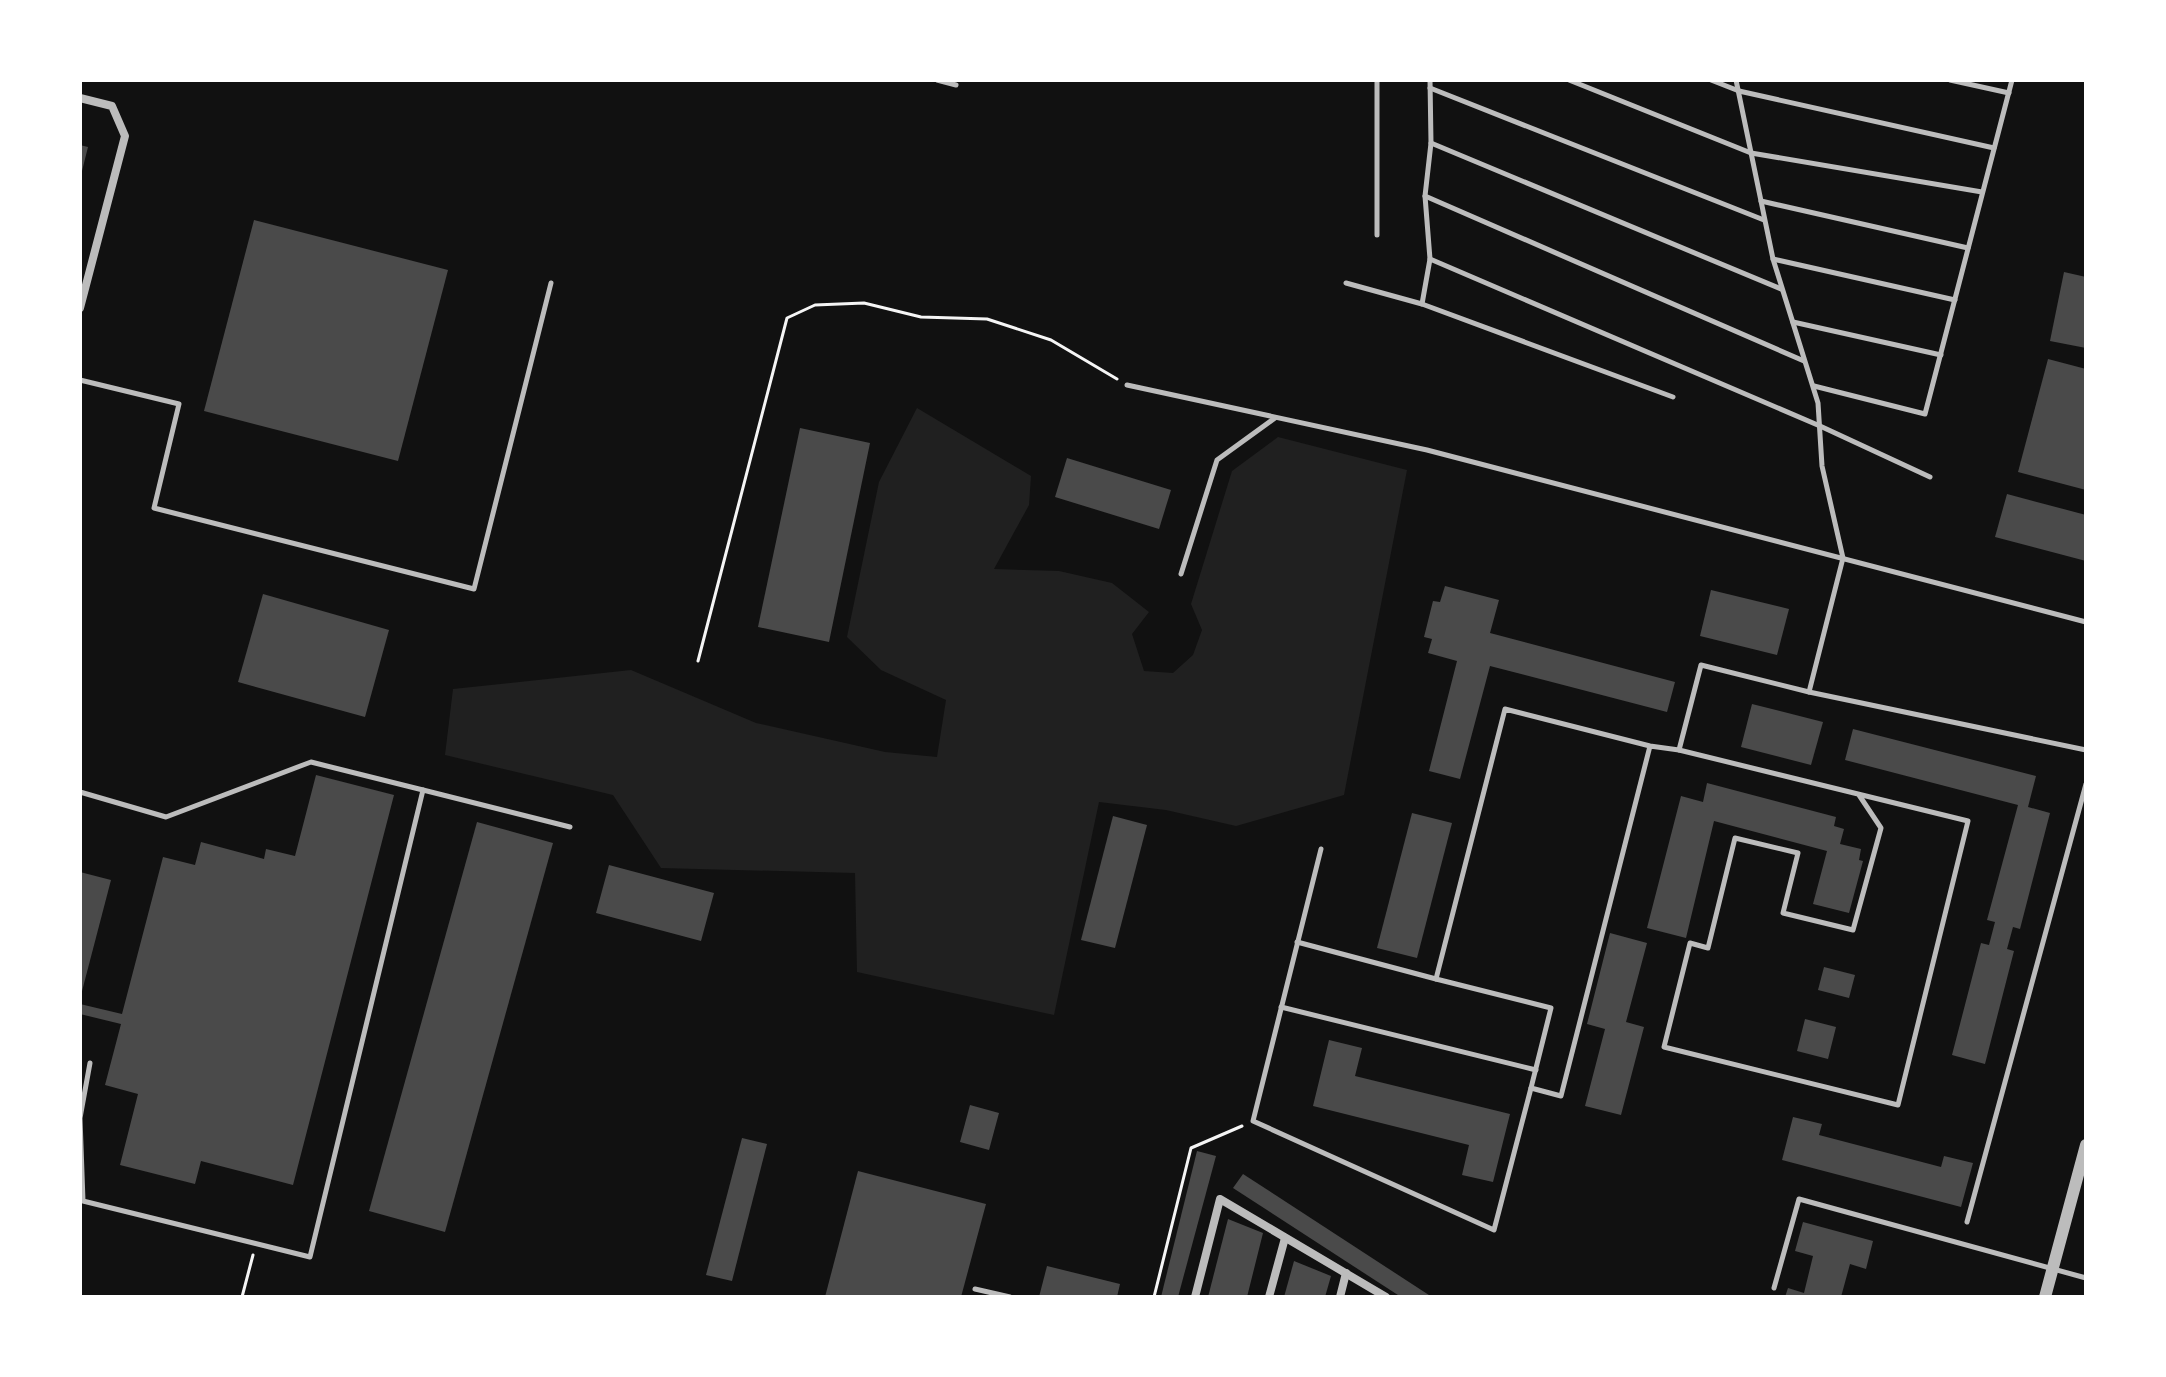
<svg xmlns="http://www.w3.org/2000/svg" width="2166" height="1377" font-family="Roboto,sans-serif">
<rect width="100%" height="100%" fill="#111"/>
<!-- green -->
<polygon fill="#202020" points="917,408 1031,476 1029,505 994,569 1059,571 1112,583 1149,612 1132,634 1144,671 1173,673 1193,655 1202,630 1191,604 1232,471 1278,437 1407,470 1344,795 1236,826 1166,810 1099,802 1054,1015 857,972 855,873 661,868 613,795 445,755 453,689 631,670 756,723 885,752 937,757 946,700 881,670 847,637 879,482"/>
<!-- building -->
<g fill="#4a4a4a">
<polygon points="80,145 88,147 81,175 80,175"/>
<polygon points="254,220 448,270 398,461 204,411"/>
<polygon points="2064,272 2086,277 2086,348 2050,341"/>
<polygon points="2048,359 2086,369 2086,490 2018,472"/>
<polygon points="800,428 870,443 829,642 758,627"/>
<polygon points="1067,458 1171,490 1159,529 1055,497"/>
<polygon points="2007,494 2086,515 2086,561 1995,537"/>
<polygon points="1445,586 1499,600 1490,633 1675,682 1667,712 1490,666 1460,779 1429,771 1457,661 1428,653 1432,639 1424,637 1433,601 1440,602"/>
<polygon points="1711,590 1789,609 1777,655 1700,636"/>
<polygon points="263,594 389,630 365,717 238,682"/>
<polygon points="1752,704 1823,722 1811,765 1741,747"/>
<polygon points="1853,729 2036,776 2028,807 2050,813 2020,929 2013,927 2007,949 2014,951 1985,1064 1952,1055 1981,943 1989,945 1995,922 1987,920 2018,805 1845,760"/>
<polygon points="316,775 394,795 293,1185 201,1161 195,1184 120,1165 138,1094 105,1085 121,1024 80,1014 80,1004 122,1014 163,857 195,865 201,842 264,859 266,849 295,856"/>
<polygon points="1707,783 1836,817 1834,826 1844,829 1840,844 1861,849 1859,860 1863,861 1849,913 1813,904 1827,851 1714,821 1686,938 1647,928 1681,796 1703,802"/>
<polygon points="1412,813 1452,823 1417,958 1377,948"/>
<polygon points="1113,816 1147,825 1115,948 1081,940"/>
<polygon points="477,822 553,843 445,1232 369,1211"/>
<polygon points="609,865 714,893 701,941 596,913"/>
<polygon points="80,872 111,880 81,995 80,995"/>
<polygon points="1610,933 1647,943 1626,1022 1644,1027 1621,1115 1585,1106 1605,1029 1587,1024"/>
<polygon points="1824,967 1855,975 1849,998 1818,990"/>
<polygon points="1805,1019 1836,1027 1828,1059 1797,1051"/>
<polygon points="1329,1040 1362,1048 1355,1076 1510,1114 1493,1182 1462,1175 1469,1145 1313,1106"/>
<polygon points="970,1105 999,1113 989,1150 960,1142"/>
<polygon points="1793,1117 1822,1124 1819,1135 1941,1167 1944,1156 1973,1163 1961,1207 1782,1160"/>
<polygon points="742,1138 767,1144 732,1281 706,1275"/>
<polygon points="1197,1151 1216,1156 1178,1297 1161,1297"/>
<polygon points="858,1171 986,1204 961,1297 825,1297"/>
<polygon points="1243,1174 1432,1297 1401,1297 1233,1188"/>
<polygon points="1228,1219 1263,1233 1247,1297 1208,1297"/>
<polygon points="1803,1222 1873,1241 1866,1269 1850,1264 1841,1297 1785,1297 1788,1288 1804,1293 1813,1256 1795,1251"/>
<polygon points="1294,1261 1331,1276 1325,1297 1284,1297"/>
<polygon points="1047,1266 1120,1284 1117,1297 1039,1297"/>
</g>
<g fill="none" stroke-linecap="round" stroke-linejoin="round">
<!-- path -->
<g stroke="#f5f5f5" stroke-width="3">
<polyline points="698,661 787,318 815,305 864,303 921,317 987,319 1051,340 1117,379"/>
<polyline points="242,1297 253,1255"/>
<polyline points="1154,1297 1191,1148 1242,1126"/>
</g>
<!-- service -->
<g stroke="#bcbcbc" stroke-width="5">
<polyline points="937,80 956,85"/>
<polyline points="1377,80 1377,235"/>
<polyline points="1569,80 1751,153 1982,192"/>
<polyline points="1711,80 1739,91 1994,148"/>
<polyline points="1736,80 1773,259 1818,403 1822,466 1843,558 1809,692"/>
<polyline points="1950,80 2009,93"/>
<polyline points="1430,88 1764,220"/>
<polyline points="1431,143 1781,289"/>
<polyline points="1425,196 1804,361"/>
<polyline points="1761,201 1968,248"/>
<polyline points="1430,259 1820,426 1930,477"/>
<polyline points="1773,259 1955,300"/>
<polyline points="1346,283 1422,304 1673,397"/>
<polyline points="1422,304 1430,259 1425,196 1431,143 1430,80"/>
<polyline points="1793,322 1941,355"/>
<polyline points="80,380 179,404 154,508 474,589 551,283"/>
<polyline points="1127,385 1427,450 2086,622"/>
<polyline points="1814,386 1925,414 2012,80"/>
<polyline points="1181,574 1217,460 1275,418"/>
<polyline points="1650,746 1561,1096 1531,1088 1551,1008 1436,979 1505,709 1650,746 1679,750 1968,821 1898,1105 1664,1047 1690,943 1708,948 1735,838 1798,853 1783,913 1853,930 1881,828 1859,795"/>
<polyline points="1679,750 1701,665 1809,692 2086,750"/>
<polyline points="80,792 166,817 311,762 423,790"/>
<polyline points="1321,849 1253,1121 1494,1230 1531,1088"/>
<polyline points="1297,942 1436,979"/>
<polyline points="1281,1007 1536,1070"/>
<polyline points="90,1063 80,1118 83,1201 310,1257 423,790 570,827"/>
<polyline points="1967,1222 2086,784"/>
<polyline points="1774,1288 1799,1199 2086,1278"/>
<polyline points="975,1289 1010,1297"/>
</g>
<!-- minor -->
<g stroke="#bcbcbc" stroke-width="8">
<polyline points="80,98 112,106 125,136 80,308"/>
<polyline points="1195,1297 1220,1199 1386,1297"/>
<polyline points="1269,1297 1285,1238"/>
<polyline points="1340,1297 1346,1273"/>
</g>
<!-- tertiary -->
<polyline stroke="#bcbcbc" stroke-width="12" points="2045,1297 2086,1145"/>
</g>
<!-- border -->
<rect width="2166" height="1377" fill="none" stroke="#ffffff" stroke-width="164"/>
</svg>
